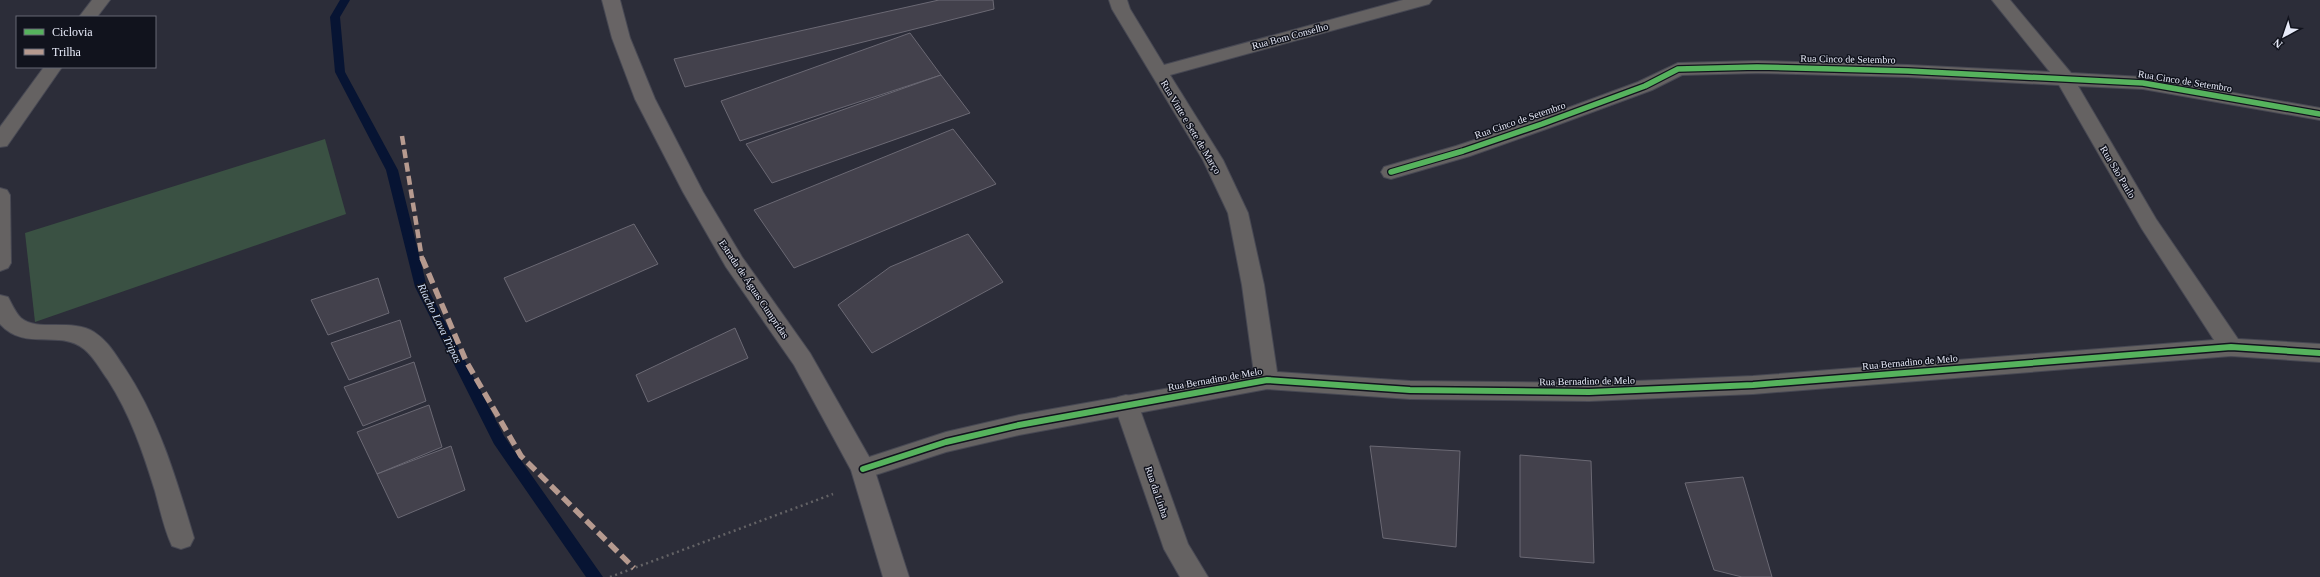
<svg xmlns="http://www.w3.org/2000/svg" width="2320" height="577" font-family="Georgia,serif">
<rect width="100%" height="100%" fill="#2c2d39"/>
<!-- green -->
<polygon fill="#3a5143" points="325,139 346,214 35,322 25,233"/>
<g fill="none" stroke-linecap="round" stroke-linejoin="round">
<!-- stream -->
<polygon fill="#071433" fill-rule="evenodd" points="340,0 350,0 340,17 345,72 398,170 427,287 504,436 603,577 586,577 494,444 415,287 386,170 335,72 330,17"/>
</g>
<!-- building -->
<g fill="#43414c" stroke="#6b6974">
<polygon points="939,0 993,0 994,9 685,87 674,59"/>
<polygon points="910,33 941,75 740,141 721,101"/>
<polygon points="941,75 970,113 772,183 746,144"/>
<polygon points="953,129 996,184 794,268 754,210"/>
<polygon points="634,224 658,264 526,322 504,278"/>
<polygon points="968,234 1003,282 872,353 838,305 890,267"/>
<polygon points="378,278 389,313 328,335 311,300"/>
<polygon points="400,320 411,357 349,380 331,343"/>
<polygon points="735,328 748,358 648,402 636,375"/>
<polygon points="414,362 426,401 363,426 344,387"/>
<polygon points="429,405 442,447 377,474 357,432"/>
<polygon points="451,446 465,490 398,518 377,474"/>
<polygon points="1370,446 1460,451 1456,547 1383,538"/>
<polygon points="1520,455 1591,461 1594,563 1520,557"/>
<polygon points="1743,477 1772,577 1742,577 1714,570 1685,483"/>
</g>
<g fill="none" stroke-linecap="round" stroke-linejoin="round">
<!-- minor casing -->
<g stroke="#474853" stroke-width="2">
<g id="minor">
<polygon points="92,0 110,0 97,17 79,17"/>
<polygon points="1109,0 1127,0 1130,9 1164,65 1403,0 1432,0 1429,4 1170,75 1223,160 1248,213 1264,285 1277,372 1410,381 1589,383 1753,376 2214,340 2142,229 2059,85 1908,77 1757,73 1682,75 1652,90 1549,128 1470,156 1391,179 1384,177 1381,172 1384,167 1456,146 1535,120 1638,82 1678,63 1757,61 1908,65 2050,72 1992,0 2010,0 2071,73 2143,77 2320,108 2320,120 2143,89 2078,86 2156,219 2238,339 2320,344 2320,362 2231,356 1753,394 1589,401 1410,399 1267,389 1019,435 946,452 863,479 854,476 851,469 854,462 946,432 1019,415 1254,373 1242,285 1228,213 1203,160 1112,9"/>
<polygon points="44,67 62,67 7,146 0,147 0,127"/>
<polygon points="0,188 7,190 10,195 11,263 8,268 0,271"/>
<path d="M0,295L8,297C12,304 15,312 21,318C37,332 73,318 94,332C108,341 115,354 124,367C159,419 176,478 194,538L190,546L181,549L172,546C164,529 160,509 155,491C143,452 130,414 108,380C100,369 94,357 84,349C60,329 25,352 0,324Z"/>
</g>
</g>
<!-- tertiary casing -->
<g stroke="#474853" stroke-width="2">
<polygon id="tertiary" points="1126,395 1134,397 1138,404 1188,544 1208,577 1180,577 1164,549 1114,404 1118,397"/>
</g>
<!-- secondary casing -->
<g stroke="#474853" stroke-width="2">
<polygon id="secondary" points="602,0 620,0 630,38 655,99 703,192 742,257 810,353 872,462 909,577 883,577 851,470 794,365 726,267 683,192 635,99 612,38"/>
</g>
<!-- path -->
<polyline stroke="#646366" stroke-width="2.5" stroke-dasharray="2 3.5" stroke-linecap="butt" points="610,577 833,494"/>
<!-- minor -->
<use href="#minor" fill="#656262" fill-rule="evenodd"/>
<!-- tertiary -->
<use href="#tertiary" fill="#656262" fill-rule="evenodd"/>
<!-- secondary -->
<use href="#secondary" fill="#686465" fill-rule="evenodd"/>
<!-- quiet-far1 -->
<polyline stroke="#b69a8f" stroke-width="4.5" stroke-dasharray="9 4.5" stroke-linecap="butt" points="402,136 422,259"/>
<!-- quiet -->
<polyline stroke="#b69a8f" stroke-width="5.5" stroke-dasharray="11 5.5" stroke-linecap="butt" points="422,258 466,361 521,456 634,568"/>
<!-- cycleway-far1 casing -->
<g stroke="#11131d" stroke-width="8">
<polyline id="cycleway-far1" points="1391,172 1463,151 1542,124 1645,86 1678,69 1757,67 1908,71 2143,83 2320,114"/>
</g>
<!-- cycleway casing -->
<g stroke="#11131d" stroke-width="9">
<polyline id="cycleway" points="863,469 946,442 1019,425 1267,380 1410,390 1589,392 1753,385 2231,347 2320,353"/>
</g>
<!-- cycleway-far1 -->
<use href="#cycleway-far1" stroke="#56b35d" stroke-width="5.5"/>
<!-- cycleway -->
<use href="#cycleway" stroke="#56b35d" stroke-width="6"/>
</g>
<g text-anchor="middle" dominant-baseline="central" stroke-width="3" stroke-linejoin="round" paint-order="stroke">
<!-- street labels -->
<g font-size="10" fill="#e8ebf9" stroke="#11131d">
<text transform="translate(1290 36) rotate(-15)">Rua Bom Conselho</text>
<text transform="translate(1848 59) rotate(1)">Rua Cinco de Setembro</text>
<text transform="translate(2185 81) rotate(9)">Rua Cinco de Setembro</text>
<text transform="translate(1520 120) rotate(-19)">Rua Cinco de Setembro</text>
<text transform="translate(1191 127) rotate(59)">Rua Vinte e Sete de Março</text>
<text transform="translate(2118 172) rotate(59)">Rua São Paulo</text>
<text transform="translate(754 289) rotate(56)">Estrada de Águas Cumpridas</text>
<text transform="translate(1910 362) rotate(-5)">Rua Bernadino de Melo</text>
<text transform="translate(1215 379) rotate(-10)">Rua Bernadino de Melo</text>
<text transform="translate(1587 381) rotate(-1)">Rua Bernadino de Melo</text>
<text transform="translate(1157 492) rotate(71)">Rua da Linha</text>
</g>
<!-- water labels -->
<g font-size="11" font-style="italic" fill="#d1e0f9" stroke="#11131d">
<text transform="translate(440 323) rotate(64)">Riacho Lava Tripas</text>
</g>
</g>
<!-- legend -->
<rect x="16" y="16" width="140" height="52" fill="#11131d" stroke="#676975"/>
<rect x="24" y="29" width="20" height="6" fill="#56b35d" stroke="#676975"/>
<text x="52" y="36" font-size="12" fill="#e8ebf9">Ciclovia</text>
<rect x="24" y="49" width="20" height="6" fill="#b69a8f" stroke="#676975"/>
<text x="52" y="56" font-size="12" fill="#e8ebf9">Trilha</text>
<!-- north arrow -->
<g transform="translate(2284 36) rotate(220)" stroke="#11131d" stroke-width="3" paint-order="stroke">
<path d="M0-3L7 15L0 10L-7 15Z" fill="#e8ebf9"/>
<text y="-6" font-size="11" font-weight="bold" text-anchor="middle" fill="#e8ebf9">N</text>
</g>
</svg>
